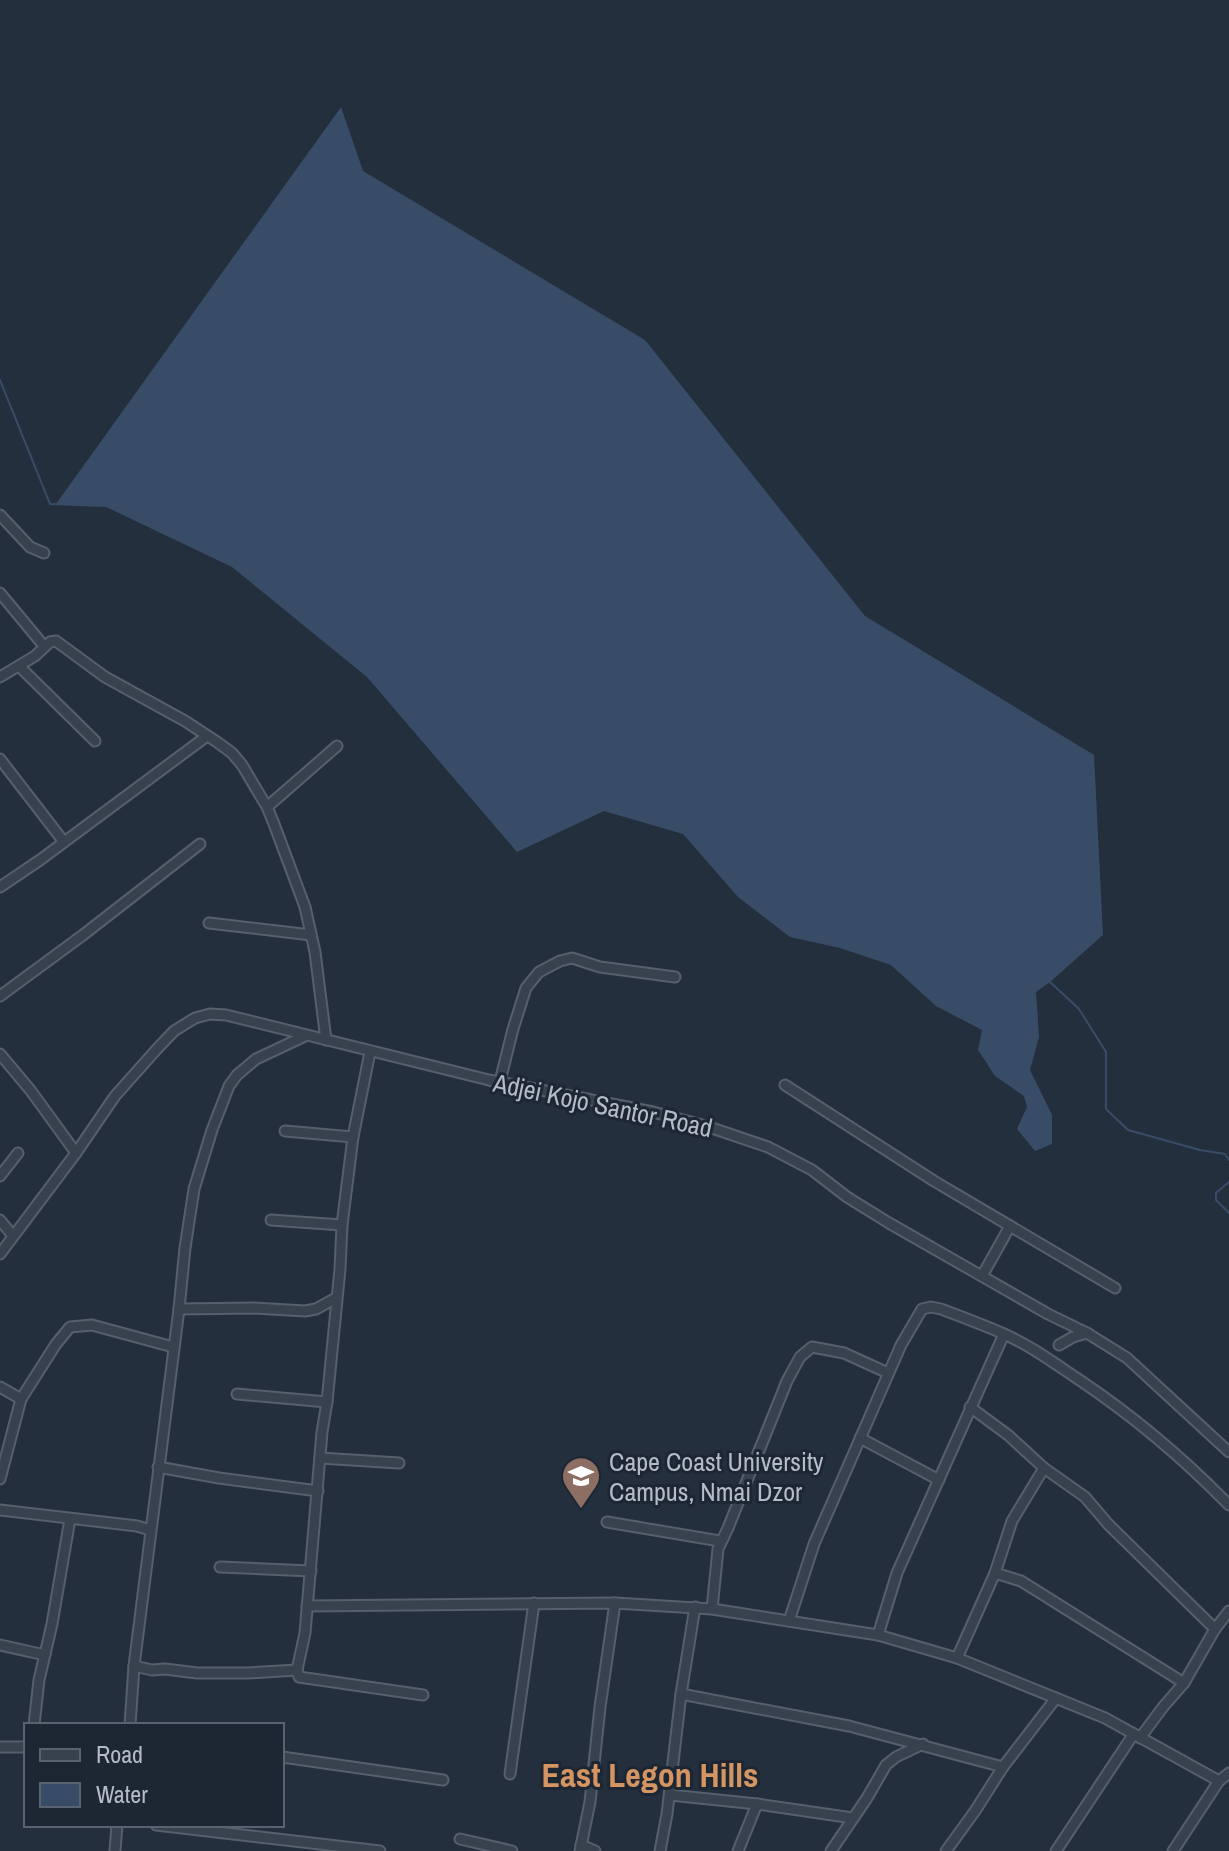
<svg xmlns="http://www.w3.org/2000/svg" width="1229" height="1851" font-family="'Archivo Narrow',sans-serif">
<rect width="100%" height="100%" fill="#242f3e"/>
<!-- water -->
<polygon fill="#394c67" points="341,107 363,171 645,340 865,616 1094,755 1103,935 1050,982 1036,992 1039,1037 1030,1070 1052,1115 1052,1144 1035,1151 1017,1129 1027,1107 1024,1096 995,1076 978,1050 982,1030 936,1006 891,965 840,948 790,937 738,897 683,834 604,811 517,852 367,677 232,567 102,505 56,504"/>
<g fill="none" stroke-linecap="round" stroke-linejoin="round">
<!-- stream -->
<g stroke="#394c67" stroke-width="2">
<polyline points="0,380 50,504 107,506"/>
<polyline points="1049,981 1079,1009 1106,1052 1106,1109 1128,1130 1200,1150 1225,1154 1229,1160"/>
<polyline points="1229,1182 1216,1193 1216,1200 1229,1213"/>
</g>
<!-- minor casing -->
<g stroke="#565f6c" stroke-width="13">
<g id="minor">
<polyline points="0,515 30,547 44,553"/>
<polyline points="0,593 44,646"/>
<polyline points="19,666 95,741"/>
<polyline points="0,677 35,656 50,642 56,641 105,677 185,721 217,742 232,753 242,765 267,807 274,824 305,907 315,952 326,1040"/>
<polyline points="0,759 64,842"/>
<polyline points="267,807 337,746"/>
<polyline points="0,887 40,860 207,736"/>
<polyline points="209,923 311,935"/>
<polyline points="0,996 83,935 200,844"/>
<polyline points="0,1054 31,1091 76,1153"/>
<polyline points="500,1081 513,1029 526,988 539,972 560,961 572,958 600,967 675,977"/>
<polyline points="785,1085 934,1181 1115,1288"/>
<polyline points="285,1131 353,1137"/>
<polyline points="0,1176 18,1153"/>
<polyline points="0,1220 13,1236"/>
<polyline points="271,1220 342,1225"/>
<polyline points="0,1254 76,1153 115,1096 156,1050 174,1031 195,1018 210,1014 226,1015 489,1080 653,1112 706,1126 768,1147 812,1170 847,1197 889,1223 1048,1314 1087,1333 1127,1358 1229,1452"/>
<polyline points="982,1276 1010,1226"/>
<polyline points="179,1309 254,1308 305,1311 316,1309 336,1298"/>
<polyline points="1059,1345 1073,1337 1087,1333"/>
<polyline points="0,1387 21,1399 0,1479"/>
<polyline points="237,1394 327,1402"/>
<polyline points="21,1399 56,1344 70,1327 92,1325 173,1347"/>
<polyline points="970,1407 1008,1435 1044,1468 1085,1497 1108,1524 1215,1629"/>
<polyline points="860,1438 939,1480"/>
<polyline points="320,1458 399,1463"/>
<polyline points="158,1467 219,1478 318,1491"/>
<polyline points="0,1510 137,1526 150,1530"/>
<polyline points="607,1522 720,1541"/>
<polyline points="220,1567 311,1571"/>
<polyline points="995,1573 1021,1581 1184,1683"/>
<polyline points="307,1606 615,1603 712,1609 878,1635 957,1658 1105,1718 1219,1781"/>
<polyline points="712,1609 718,1549 728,1528 787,1381 800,1357 812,1347 844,1353 888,1373"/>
<path d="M789,1621L814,1544L901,1345L922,1309L931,1307L941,1309C962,1317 984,1325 1004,1334C1031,1346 1054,1363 1078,1379C1135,1417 1181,1456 1229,1505"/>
<polyline points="878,1635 897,1573 1004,1334"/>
<polyline points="0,1645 45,1655"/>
<polyline points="957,1658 995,1573 1012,1521 1044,1468"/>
<polyline points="134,1666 152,1670 165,1669 197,1673 248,1673 297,1670"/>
<polyline points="297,1670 305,1633 322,1432 327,1402 340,1269 342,1225 353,1137 370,1052"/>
<polyline points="297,1670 299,1677 423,1695"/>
<polyline points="681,1694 849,1726 1003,1767"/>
<polyline points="34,1725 39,1680 52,1624 70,1519"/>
<polyline points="130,1725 134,1666 179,1309 185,1248 194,1189 212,1130 229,1086 237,1075 256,1059 305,1036"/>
<polyline points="1140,1738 1163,1707 1184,1683 1215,1629 1229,1611"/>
<polyline points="0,1747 26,1747"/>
<polyline points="282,1757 443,1780"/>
<polyline points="510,1774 534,1603"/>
<polyline points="670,1795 757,1804 853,1818"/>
<polyline points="156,1825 380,1851"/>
<polyline points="460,1839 512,1851"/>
<polyline points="581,1845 595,1851"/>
<polyline points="115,1851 117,1825"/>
<polyline points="580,1851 590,1802 600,1707 615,1603"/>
<polyline points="660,1851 667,1814 681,1694 695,1607"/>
<polyline points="738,1851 757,1804"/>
<polyline points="831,1851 867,1798 886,1765 896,1757 923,1744"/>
<polyline points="946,1851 975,1811 1003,1767 1056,1698"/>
<polyline points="1056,1851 1133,1735"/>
<polyline points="1173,1851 1219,1781 1229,1773"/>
</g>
</g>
<!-- minor -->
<use href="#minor" stroke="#38414e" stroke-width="9"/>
</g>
<!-- icons -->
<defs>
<g id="school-pin" transform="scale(2)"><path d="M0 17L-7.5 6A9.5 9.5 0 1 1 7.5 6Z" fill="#8d6e63" stroke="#1d2633"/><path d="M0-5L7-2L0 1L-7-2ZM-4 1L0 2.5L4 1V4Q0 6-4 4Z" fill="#fff"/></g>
</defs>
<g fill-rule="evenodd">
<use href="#school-pin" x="581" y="1476"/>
</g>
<g text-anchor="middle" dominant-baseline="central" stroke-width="6" stroke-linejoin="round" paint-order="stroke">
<!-- street labels -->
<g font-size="26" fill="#b4bcc9" stroke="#1d2633">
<text transform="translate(603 1105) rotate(12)">Adjei Kojo Santor Road</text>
</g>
<!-- poi labels -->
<g font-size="26" fill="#b4bcc9" stroke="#1d2633" text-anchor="start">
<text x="609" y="1461">Cape Coast University<tspan x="609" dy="30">Campus, Nmai Dzor</tspan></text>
</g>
<!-- district labels -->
<g font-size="34" font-weight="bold" fill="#d59563" stroke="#1d2633">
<text x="650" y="1775">East Legon Hills</text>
</g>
</g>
<!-- legend -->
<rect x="24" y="1723" width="260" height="104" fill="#1d2633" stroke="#59626f" stroke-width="2"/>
<rect x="40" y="1749" width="40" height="12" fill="#38414e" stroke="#59626f" stroke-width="2"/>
<text x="96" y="1763" font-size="24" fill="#b4bcc9">Road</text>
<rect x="40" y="1783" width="40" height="24" fill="#394c67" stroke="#59626f" stroke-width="2"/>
<text x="96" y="1803" font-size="24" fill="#b4bcc9">Water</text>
</svg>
